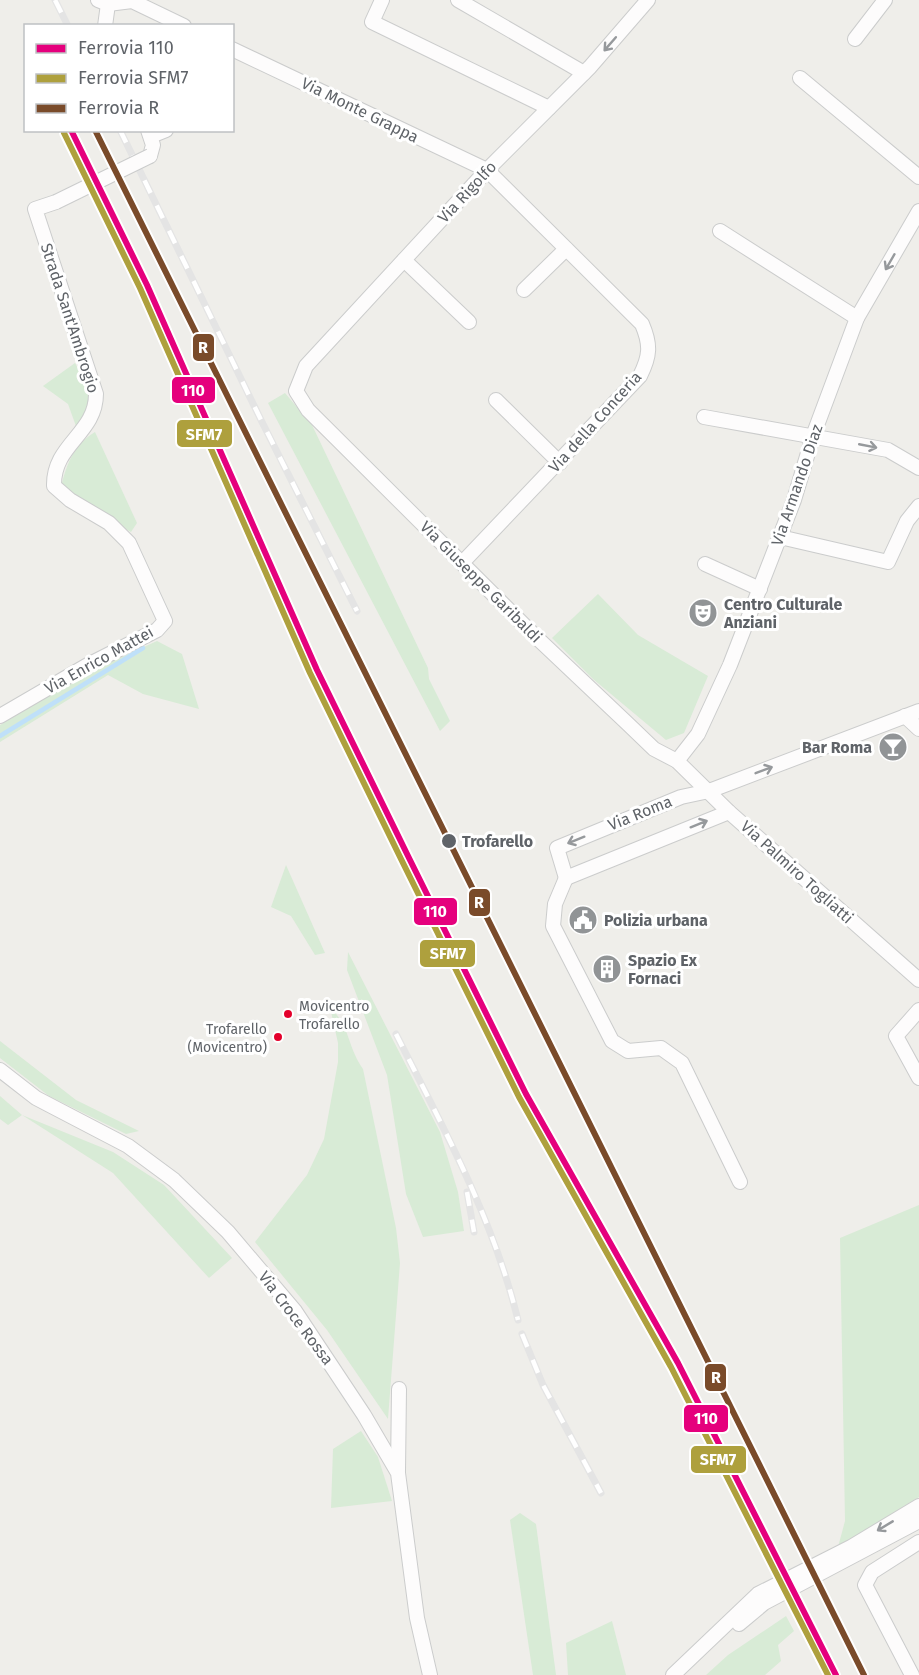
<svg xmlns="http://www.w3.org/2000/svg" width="919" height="1675" font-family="'Fira Sans',sans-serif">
<rect width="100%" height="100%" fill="#efeeea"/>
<!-- green -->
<g fill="#d8ebd6">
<path d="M75,363C91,393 96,398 77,429L68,404L43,386Z"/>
<polygon points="285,393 312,425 428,668 429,679 450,721 440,731 268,403"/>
<path d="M95,432L137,523L131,532L81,504L62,483C67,462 76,443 95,432Z"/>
<polygon points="598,594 638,635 708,676 684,733 666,740 593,679 552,638"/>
<polygon points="157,641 182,654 199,709 143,694 108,675 0,742 0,725 95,669"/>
<polygon points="286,865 325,953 315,955 291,916 271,907"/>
<polygon points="348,952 440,1132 458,1192 464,1231 423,1237 406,1194 387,1075 347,970"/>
<path d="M330,1007C351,1028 347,1046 363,1069L396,1228L400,1263L388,1419L327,1330L255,1242L307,1175L324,1139L338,1062V1043Z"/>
<polygon points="0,1041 76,1100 139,1131 126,1134 49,1096 0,1058"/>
<polygon points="0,1096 22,1115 113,1152 164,1185 232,1258 209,1278 113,1173 22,1115 8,1125 0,1119"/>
<polygon points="919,1205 919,1497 838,1547 845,1521 840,1238"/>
<polygon points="361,1431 378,1457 392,1501 331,1508 333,1449"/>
<polygon points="520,1513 536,1524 556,1675 533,1675 510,1520"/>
<polygon points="786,1616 794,1631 778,1645 781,1661 765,1675 706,1675 728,1655"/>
<polygon points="612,1621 626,1675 568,1675 566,1643"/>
</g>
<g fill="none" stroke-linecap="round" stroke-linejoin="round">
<!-- stream -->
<polyline stroke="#bfe0f9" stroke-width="4.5" points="0,736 143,648"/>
<!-- street casing -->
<g stroke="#cbcccc" stroke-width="16">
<g id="street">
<polyline points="98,0 108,4 105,26"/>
<polyline points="109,0 108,4 132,1 184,26"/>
<polyline points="382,0 372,22 549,108"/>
<polyline points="458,0 584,73"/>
<polyline points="648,0 590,67 487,170 306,366 296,391 308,410 535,636 628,724 654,749 677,761 729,812 919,980"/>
<polyline points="855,39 885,0"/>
<path d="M232,49L487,170L642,324C651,345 650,356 640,376L462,563"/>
<polyline points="800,78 919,177"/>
<polyline points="148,130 153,145 150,156"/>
<polyline points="151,136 166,130"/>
<polyline points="720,231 857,318"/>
<polyline points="404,260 469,322"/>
<polyline points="524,290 566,249"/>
<polyline points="496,400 560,463"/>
<polyline points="704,417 888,450 919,468"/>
<polyline points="780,537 888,562 907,521 919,506"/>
<polyline points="705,564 760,589"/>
<path d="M0,716L86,666L157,630L165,621L129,543L109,523L70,500L54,486C53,444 96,434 96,394L35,209L56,202"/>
<polyline points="905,716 919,729"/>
<polyline points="677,761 698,734 730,665 794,500 813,436 857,318 919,211"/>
<polyline points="729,812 566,878 557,848 681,797 709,791 919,711"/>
<polyline points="566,878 555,904 553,926 612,1041 628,1051 661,1048 682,1063 740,1182"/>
<polyline points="919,1010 896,1036 919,1078"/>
<polyline points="0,1070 36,1098 128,1146 174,1180 228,1232 295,1311 364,1415 398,1473 417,1618 430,1675"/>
<polyline points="398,1471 399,1389"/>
<polyline points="739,1624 764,1603 919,1521"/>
<polyline points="673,1675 758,1594 851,1547 919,1506"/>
<polyline points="912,1675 865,1585 872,1572 919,1542"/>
</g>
</g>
<!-- street -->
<use href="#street" stroke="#fdfcfc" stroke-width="14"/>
<!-- rail casing -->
<g stroke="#e4e4e4" stroke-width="7">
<g id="rail">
<polyline points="55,0 68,26"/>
<polyline points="120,130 262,422 357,611"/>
<path d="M396,1034C443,1127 493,1218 518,1320"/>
<polyline points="467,1192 474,1232"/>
<polyline points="522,1334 543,1385 601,1493"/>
</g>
</g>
<!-- rail -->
<use href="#rail" stroke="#fff" stroke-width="4.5" stroke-dasharray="14" stroke-linecap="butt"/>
<!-- street-bridge casing -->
<g stroke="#cbcccc" stroke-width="16" stroke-linecap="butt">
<polyline id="street-bridge" points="56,202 150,156"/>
</g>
<!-- street-bridge -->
<use href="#street-bridge" stroke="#fdfcfc" stroke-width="14"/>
<!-- rail-1 casing -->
<g stroke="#fff" stroke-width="10">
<polyline id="rail-1" points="71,130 147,285 317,670 409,858 526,1094 678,1363 836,1675"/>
</g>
<!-- rail-2 casing -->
<g stroke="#fff" stroke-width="10">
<polyline id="rail-2" points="64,133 140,288 310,673 402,861 519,1097 671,1367 828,1675"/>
</g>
<!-- rail-3 casing -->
<g stroke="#fff" stroke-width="10">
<polyline id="rail-3" points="95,130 864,1675"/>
</g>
<!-- rail-1 -->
<use href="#rail-1" stroke="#e5007d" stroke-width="6"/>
<!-- rail-2 -->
<use href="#rail-2" stroke="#aea03d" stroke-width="6"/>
<!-- rail-3 -->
<use href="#rail-3" stroke="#7a4b2a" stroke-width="6"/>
</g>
<!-- one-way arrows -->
<defs><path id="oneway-shaft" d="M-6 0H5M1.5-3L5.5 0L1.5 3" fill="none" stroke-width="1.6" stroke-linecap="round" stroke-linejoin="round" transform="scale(1.5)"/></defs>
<g stroke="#96999c">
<use href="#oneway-shaft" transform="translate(610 44) rotate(131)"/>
<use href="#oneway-shaft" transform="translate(890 262) rotate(120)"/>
<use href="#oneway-shaft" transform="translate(868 446) rotate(11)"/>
<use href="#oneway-shaft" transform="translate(764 770) rotate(-21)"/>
<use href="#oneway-shaft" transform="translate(699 824) rotate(-22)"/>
<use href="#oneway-shaft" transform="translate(576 840) rotate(158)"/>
<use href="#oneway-shaft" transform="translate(885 1526) rotate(149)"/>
</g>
<!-- icons -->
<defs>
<g id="theatre-disc" transform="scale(1.5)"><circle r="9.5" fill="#919496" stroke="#fff"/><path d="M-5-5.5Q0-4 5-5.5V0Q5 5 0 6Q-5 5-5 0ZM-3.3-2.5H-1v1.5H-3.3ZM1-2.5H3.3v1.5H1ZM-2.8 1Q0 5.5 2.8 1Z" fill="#fff"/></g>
<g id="bar-disc" transform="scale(1.5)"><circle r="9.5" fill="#919496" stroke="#fff"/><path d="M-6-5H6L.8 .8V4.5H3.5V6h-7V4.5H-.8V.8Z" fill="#fff"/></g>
<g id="civic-disc" transform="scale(1.5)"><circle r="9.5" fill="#919496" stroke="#fff"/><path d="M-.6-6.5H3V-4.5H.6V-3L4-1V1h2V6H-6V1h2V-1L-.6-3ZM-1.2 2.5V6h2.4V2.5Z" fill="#fff"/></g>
<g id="building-disc" transform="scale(1.5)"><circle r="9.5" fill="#919496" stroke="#fff"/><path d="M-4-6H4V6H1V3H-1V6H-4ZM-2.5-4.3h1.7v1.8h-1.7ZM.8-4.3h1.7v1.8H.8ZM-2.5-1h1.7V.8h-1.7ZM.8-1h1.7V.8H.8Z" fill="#fff"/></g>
</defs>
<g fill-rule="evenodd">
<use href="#theatre-disc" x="703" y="613"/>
<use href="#bar-disc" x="893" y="747"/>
<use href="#civic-disc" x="583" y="920"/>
<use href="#building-disc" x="607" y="969"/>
</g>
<!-- markers -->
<circle fill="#5f6368" stroke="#fff" stroke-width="2" cx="449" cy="841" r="8"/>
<g fill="#e4002b" stroke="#fff" stroke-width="2">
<circle cx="288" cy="1014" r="5"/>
<circle cx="278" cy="1037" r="5"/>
</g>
<g text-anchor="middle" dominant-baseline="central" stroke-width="6" stroke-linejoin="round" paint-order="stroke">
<!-- bus labels -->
<g font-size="14" fill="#5f6368" stroke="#fff" text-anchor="start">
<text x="299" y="1006">Movicentro<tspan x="299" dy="18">Trofarello</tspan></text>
<text x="267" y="1029" text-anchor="end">Trofarello<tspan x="267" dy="18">(Movicentro)</tspan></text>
</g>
<!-- street labels -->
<g font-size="16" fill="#5f6368" stroke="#fff">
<text transform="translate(360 110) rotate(26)">Via Monte Grappa</text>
<text transform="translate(467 192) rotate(-47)">Via Rigolfo</text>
<text transform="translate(70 318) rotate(72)">Strada Sant'Ambrogio</text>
<text transform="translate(595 422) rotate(-48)">Via della Conceria</text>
<text transform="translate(797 485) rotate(-71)">Via Armando Diaz</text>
<text transform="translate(481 582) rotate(45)">Via Giuseppe Garibaldi</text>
<text transform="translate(99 660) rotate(-29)">Via Enrico Mattei</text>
<text transform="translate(640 813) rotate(-22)">Via Roma</text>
<text transform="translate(797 872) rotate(42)">Via Palmiro Togliatti</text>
<text transform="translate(296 1318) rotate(53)">Via Croce Rossa</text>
</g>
<!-- poi labels -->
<g font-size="16" font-weight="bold" fill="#5f6368" stroke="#fff" text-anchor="start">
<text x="724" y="604">Centro Culturale<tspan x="724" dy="18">Anziani</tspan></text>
<text x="872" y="747" text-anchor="end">Bar Roma</text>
<text x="604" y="920">Polizia urbana</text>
<text x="628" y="960">Spazio Ex<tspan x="628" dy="18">Fornaci</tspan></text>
</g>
<!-- stop labels -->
<g font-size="16" font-weight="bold" fill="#5f6368" stroke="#fff" text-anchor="start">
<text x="462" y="841">Trofarello</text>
</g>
</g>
<g stroke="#fff" stroke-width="2">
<rect x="192" y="333" width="23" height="29" rx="6" fill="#7a4b2a"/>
<rect x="171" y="376" width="45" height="28" rx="6" fill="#e5007d"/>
<rect x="176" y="419" width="57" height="29" rx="6" fill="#aea03d"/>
<rect x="468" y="888" width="23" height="29" rx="6" fill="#7a4b2a"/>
<rect x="413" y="897" width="45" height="29" rx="6" fill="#e5007d"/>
<rect x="419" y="939" width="57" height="29" rx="6" fill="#aea03d"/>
<rect x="704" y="1363" width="23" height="29" rx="6" fill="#7a4b2a"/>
<rect x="683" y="1404" width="46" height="29" rx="6" fill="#e5007d"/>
<rect x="690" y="1445" width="57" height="29" rx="6" fill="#aea03d"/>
</g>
<g font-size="16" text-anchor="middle" font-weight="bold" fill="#fff">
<text x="203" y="353">R</text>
<text x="193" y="396">110</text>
<text x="204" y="440">SFM7</text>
<text x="479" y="908">R</text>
<text x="435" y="917">110</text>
<text x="448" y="959">SFM7</text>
<text x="716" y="1383">R</text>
<text x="706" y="1424">110</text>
<text x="718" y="1465">SFM7</text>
</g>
<!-- legend -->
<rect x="24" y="24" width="210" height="108" fill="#ffffff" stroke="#bfc1c3" stroke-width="1.5"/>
<rect x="36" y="44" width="30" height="9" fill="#e5007d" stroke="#bfc1c3" stroke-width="1.5"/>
<text x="78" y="54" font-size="18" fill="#5f6368">Ferrovia 110</text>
<rect x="36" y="74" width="30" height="9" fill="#aea03d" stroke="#bfc1c3" stroke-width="1.5"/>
<text x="78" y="84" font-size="18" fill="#5f6368">Ferrovia SFM7</text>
<rect x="36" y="104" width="30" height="9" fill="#7a4b2a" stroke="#bfc1c3" stroke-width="1.5"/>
<text x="78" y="114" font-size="18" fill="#5f6368">Ferrovia R</text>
</svg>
